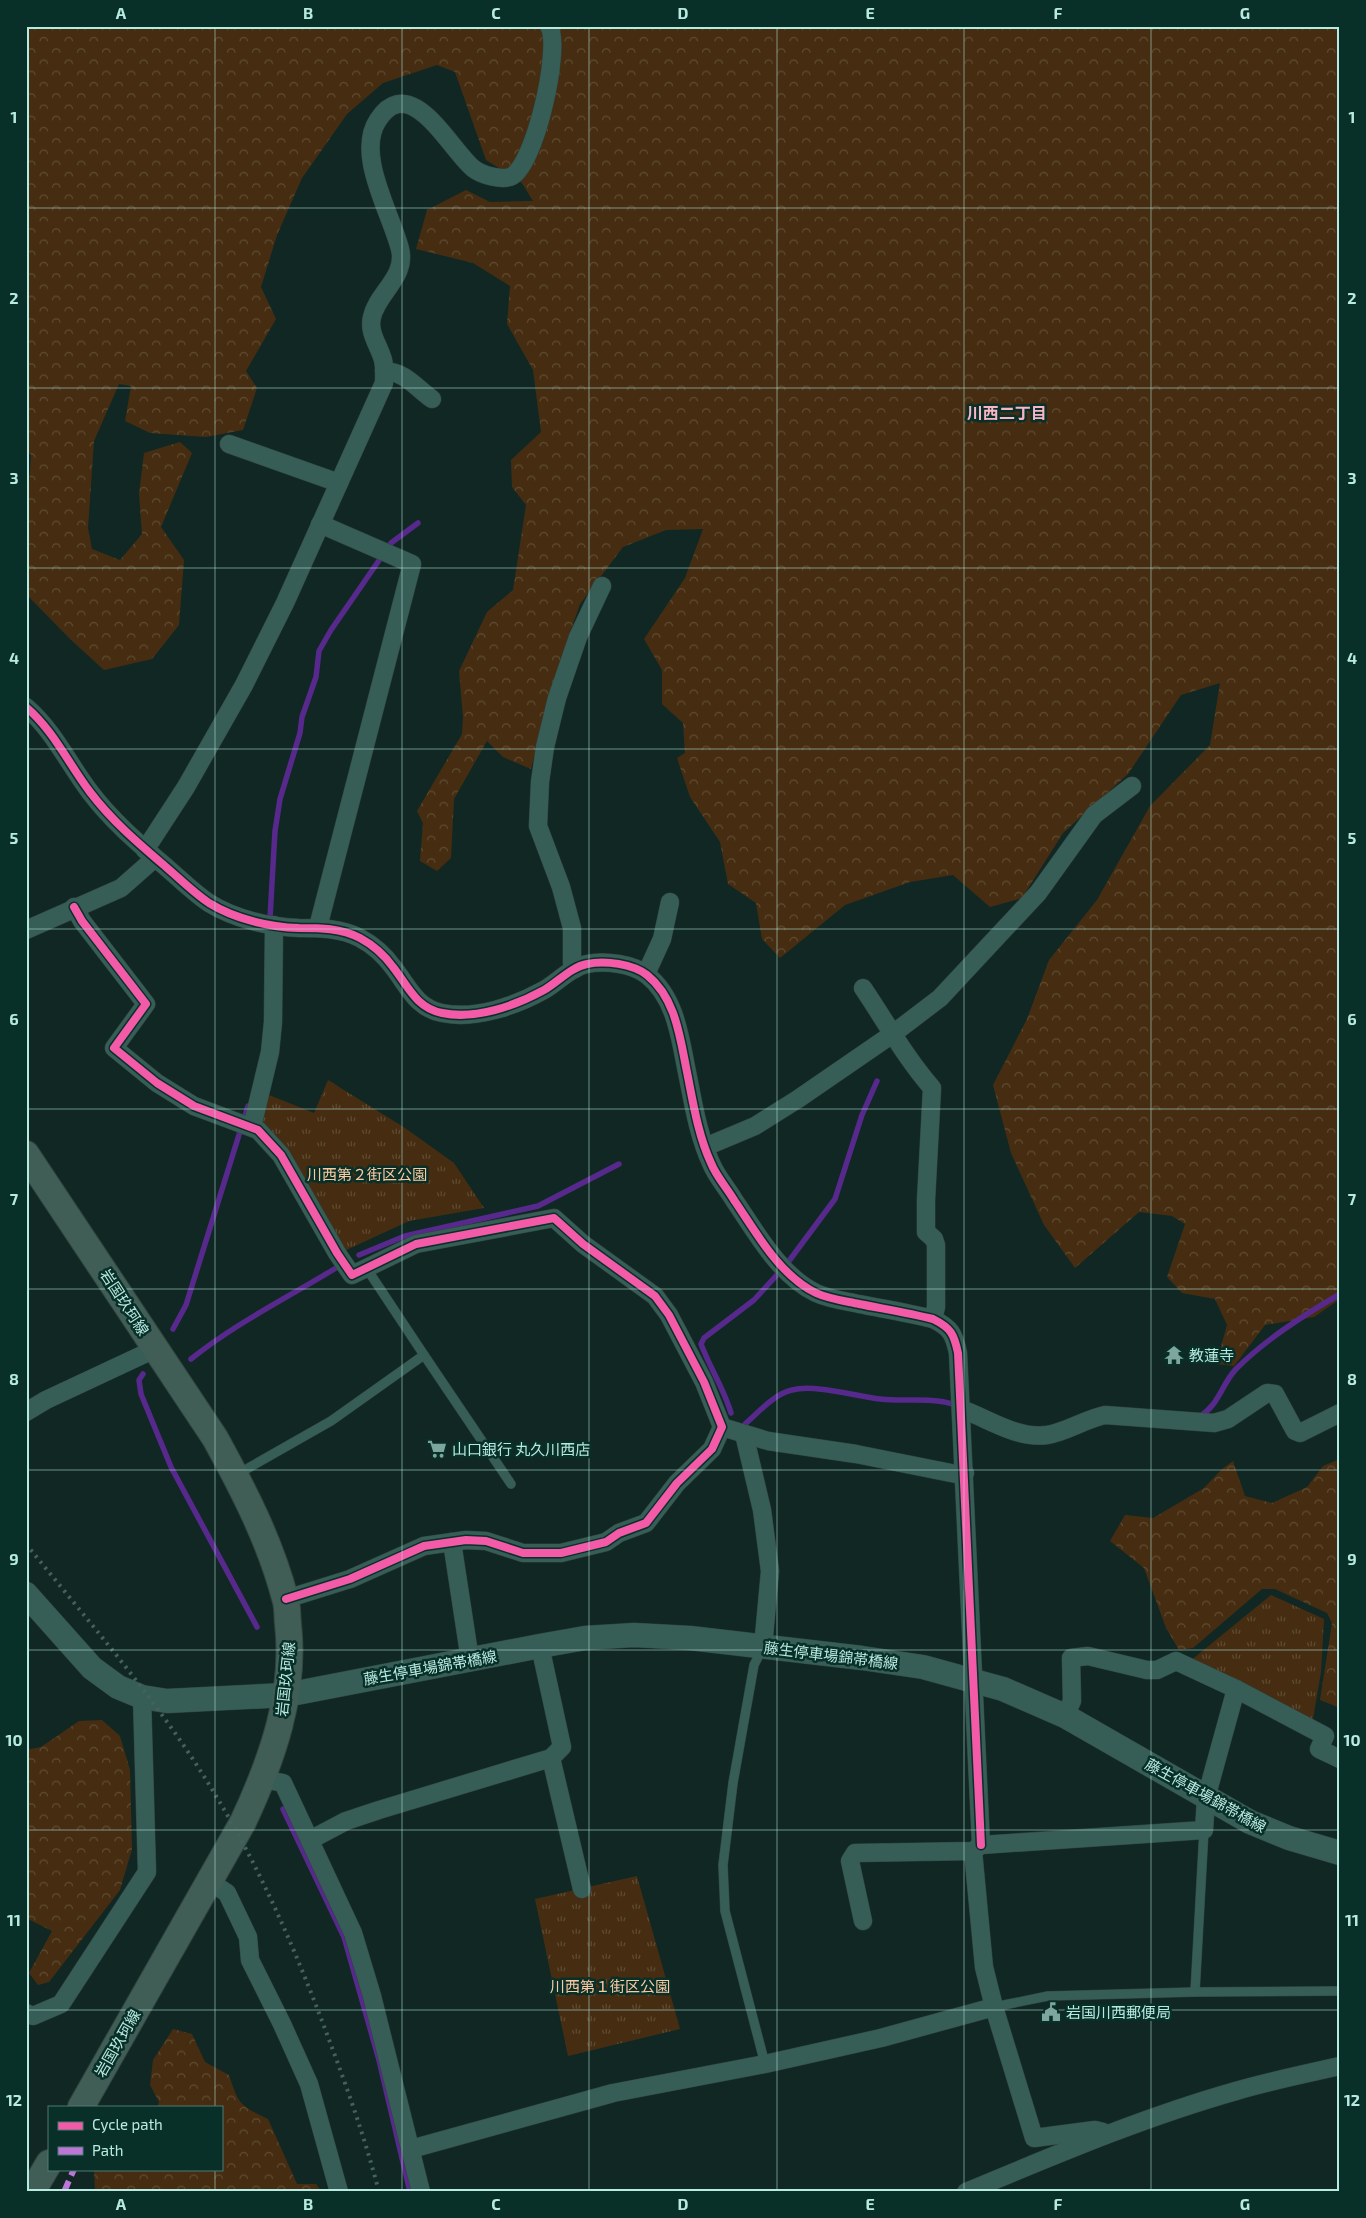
<svg xmlns="http://www.w3.org/2000/svg" width="1366" height="2218" font-family="'Exo 2','Noto Sans JP',sans-serif">
<defs>
<pattern id="forest-crowns" width="20" height="18" patternUnits="userSpaceOnUse" patternTransform="scale(1.25)"><rect width="20" height="18" fill="#462d11"/><path d="M2 6a3 3 0 1 1 6 0M12 15a3 3 0 1 1 6 0" fill="none" stroke="#5e4c33"/></pattern>
<pattern id="park-tufts" width="24" height="20" patternUnits="userSpaceOnUse" patternTransform="scale(1.25)"><rect width="24" height="20" fill="#462d11"/><path d="M3 7l-1-3M5 7V3M7 7l1-3M15 17l-1-3M17 17v-4M19 17l1-3" fill="none" stroke="#5e4c33"/></pattern>
</defs>
<rect width="100%" height="100%" fill="#112723"/>
<!-- forest -->
<g fill="url(#forest-crowns)">
<polygon points="26,26 1340,26 1340,1299 1314,1317 1265,1325 1234,1366 1216,1364 1227,1325 1215,1299 1182,1293 1167,1277 1185,1224 1172,1216 1139,1212 1075,1268 1044,1225 1011,1153 993,1085 1027,1019 1049,960 1097,900 1150,806 1210,745 1220,683 1181,695 1128,774 1063,833 1022,898 990,907 953,875 910,882 845,905 780,958 762,939 756,903 728,884 720,842 690,797 677,758 685,753 683,723 662,704 662,670 644,639 685,578 703,529 666,530 623,547 580,604 552,684 531,769 503,757 487,741 454,799 451,858 437,871 420,861 423,823 417,811 462,734 463,717 459,671 487,612 513,590 526,505 512,487 511,460 541,432 533,370 507,324 510,286 473,263 416,249 427,210 466,190 490,202 533,201 522,183 486,160 455,72 437,65 383,83 347,114 302,178 277,235 261,287 276,319 246,371 257,388 243,430 206,437 150,433 125,421 131,386 119,384 94,441 88,528 92,549 120,560 142,534 139,494 144,453 180,442 192,453 161,527 184,560 179,625 152,659 104,670 70,639 26,594 26,501 28,499 31,455 26,449"/>
<polygon points="1340,1459 1340,1708 1320,1700 1332,1623 1327,1613 1275,1589 1262,1589 1193,1648 1179,1650 1166,1628 1144,1568 1110,1541 1125,1515 1153,1518 1204,1488 1222,1469 1233,1461 1245,1496 1272,1503 1307,1487 1323,1466"/>
<polygon points="102,1720 120,1736 130,1770 132,1849 120,1890 49,1982 38,1985 29,1973 52,1931 26,1918 26,1750 41,1747 79,1721"/>
<path d="M173,2029L192,2034L205,2062L229,2075C239,2106 240,2105 268,2119L297,2184H316L322,2192H95L94,2169H221V2107H157L159,2102L150,2085L153,2060Z"/>
</g>
<!-- park -->
<g fill="url(#park-tufts)">
<polygon points="328,1080 405,1128 454,1163 484,1208 409,1221 342,1252 260,1116 269,1095 314,1113"/>
<polygon points="1271,1595 1324,1619 1321,1672 1313,1719 1189,1662"/>
<polygon points="637,1876 680,2029 568,2056 535,1899"/>
</g>
<g fill="none" stroke-linecap="round" stroke-linejoin="round">
<!-- stream -->
<g stroke="#57298c" stroke-width="5.5">
<polyline points="270,918 275,831 280,799 300,733 302,717 316,677 319,651 331,630 391,543 418,523"/>
<polyline points="359,1255 405,1236 538,1206 619,1164"/>
<polyline points="173,1329 186,1305 248,1106"/>
<path d="M191,1359C236,1323 287,1298 336,1268"/>
<polyline points="143,1374 139,1380 141,1394 171,1467 257,1627"/>
<path d="M731,1413C724,1389 710,1368 701,1344L704,1338L754,1300L786,1265L835,1199L862,1115L877,1081"/>
<path d="M1199,1417C1220,1404 1221,1385 1236,1369C1266,1339 1304,1315 1340,1294"/>
<path d="M745,1424C759,1412 774,1394 792,1390C815,1384 855,1396 880,1399C904,1402 930,1397 953,1404"/>
<polyline points="283,1809 344,1937 379,2060 410,2192"/>
</g>
<!-- lane casing -->
<g stroke="#30443f" stroke-width="10">
<g id="lane">
<polyline points="424,1355 511,1484"/>
<polyline points="236,1475 331,1421 424,1355 367,1269"/>
<polyline points="763,1647 754,1665 733,1783 723,1865 725,1911 765,2064"/>
<polyline points="1195,1992 1204,1830"/>
<polyline points="994,2007 1048,1996 1195,1992 1340,1991"/>
</g>
</g>
<!-- street casing -->
<g stroke="#30443f" stroke-width="19">
<g id="street">
<path d="M384,371C406,372 415,387 432,399"/>
<polyline points="229,444 339,483"/>
<path d="M26,707C54,731 68,763 90,792C112,821 138,843 166,867C180,879 194,893 209,903C235,919 269,927 299,928C320,928 341,928 360,938C373,945 385,956 393,967C408,986 416,1008 442,1013C475,1020 515,1006 544,990C558,982 571,967 587,964C605,960 633,964 647,975C676,998 680,1038 687,1072C693,1102 698,1135 711,1163C716,1176 727,1188 734,1200C756,1232 779,1275 816,1293C829,1299 845,1301 859,1304C884,1309 908,1313 933,1319C951,1328 954,1334 958,1353L981,1845"/>
<path d="M145,850L186,787L244,685L285,603L384,383C384,375 385,368 383,360C379,345 368,333 372,317C377,293 407,277 400,249C391,213 355,154 378,120C411,69 452,153 474,169C482,175 500,180 510,177C534,170 562,47 549,26"/>
<polyline points="74,907 82,921 146,1004 114,1048 157,1083 194,1106 258,1130 281,1155 337,1253 352,1275 416,1244 554,1218 583,1244 655,1296 669,1315 704,1382 722,1427 712,1449 677,1483 646,1523 619,1533 606,1542 561,1553 523,1553 486,1541 466,1540 424,1546 350,1579 286,1599"/>
<polyline points="318,927 412,564 320,524"/>
<polyline points="26,930 121,888 155,858"/>
<polyline points="575,969 572,963 572,928 561,887 538,826 540,782 545,747 557,698 578,637 602,586"/>
<polyline points="646,974 662,939 670,902"/>
<path d="M863,988C886,1022 905,1057 932,1088L926,1200V1232L934,1239L936,1245V1307L933,1319"/>
<polyline points="252,1127 270,1052 273,1022 274,925"/>
<polyline points="705,1147 755,1126 798,1099 894,1033 940,998 1038,893 1094,815 1132,786"/>
<path d="M962,1411L969,1412C993,1422 1020,1439 1047,1435C1067,1432 1085,1419 1105,1415L1214,1423L1228,1419L1267,1393L1275,1394L1295,1431L1300,1433L1340,1413"/>
<polyline points="26,1412 46,1400 155,1349"/>
<polyline points="722,1427 768,1441 856,1454 956,1474 965,1473"/>
<polyline points="744,1434 762,1510 770,1571 763,1647"/>
<polyline points="452,1542 470,1660"/>
<polyline points="1065,1716 1072,1701 1071,1658 1088,1656 1147,1670 1157,1670 1176,1661 1236,1689 1325,1736 1319,1749 1340,1759"/>
<polyline points="551,1758 582,1889"/>
<polyline points="263,1779 283,1783 353,1933 372,1996 421,2192"/>
<polyline points="310,1840 346,1821 379,1810 551,1758 562,1747 540,1646"/>
<polyline points="973,1851 984,1967 994,2007 1034,2138 1095,2130 1103,2132"/>
<polyline points="209,1881 227,1893 248,1937 250,1960 282,2024 309,2084 339,2192"/>
<polyline points="863,1921 850,1861 855,1853 973,1851 981,1845 1204,1830 1206,1798 1236,1689"/>
<polyline points="26,2013 33,2016 61,2004 147,1872 142,1697"/>
<polyline points="411,2149 613,2093 765,2064 881,2038 994,2007"/>
<path d="M966,2192C1055,2155 1144,2117 1236,2091C1270,2081 1305,2074 1340,2066"/>
</g>
</g>
<!-- secondary casing -->
<g stroke="#30443f" stroke-width="25">
<polyline id="secondary" points="26,1594 92,1668 118,1687 142,1697 167,1701 286,1695 540,1646 585,1638 634,1635 690,1638 862,1658 923,1667 1003,1689 1065,1716 1250,1822 1289,1838 1340,1853"/>
</g>
<!-- primary casing -->
<g stroke="#30443f" stroke-width="28">
<g id="primary">
<path d="M26,1154L215,1438C243,1489 270,1541 285,1598C288,1606 287,1616 288,1624C296,1693 272,1760 243,1822L81,2107"/>
<polyline points="32,2192 49,2163"/>
</g>
</g>
<!-- lane -->
<use href="#lane" stroke="#375d57" stroke-width="9"/>
<!-- street -->
<use href="#street" stroke="#375d57" stroke-width="18"/>
<!-- secondary -->
<use href="#secondary" stroke="#375d57" stroke-width="24"/>
<!-- primary -->
<use href="#primary" stroke="#415e56" stroke-width="26"/>
<!-- rail -->
<path stroke="#44615d" stroke-width="4" stroke-dasharray="2.5 5" stroke-linecap="butt" d="M26,1544C93,1627 165,1709 219,1801C265,1878 300,1961 331,2045C349,2093 366,2142 379,2192"/>
<!-- quiet -->
<polyline stroke="#ba77d6" stroke-width="6" stroke-dasharray="12 6" stroke-linecap="butt" points="64,2192 74,2169"/>
<!-- cycleway casing -->
<g stroke="#092f29" stroke-width="11">
<g id="cycleway">
<path d="M26,707C54,731 68,763 90,792C112,821 138,843 166,867C180,879 194,893 209,903C235,919 269,927 299,928C320,928 341,928 360,938C373,945 385,956 393,967C408,986 416,1008 442,1013C475,1020 515,1006 544,990C558,982 571,967 587,964C605,960 633,964 647,975C676,998 680,1038 687,1072C693,1102 698,1135 711,1163C716,1176 727,1188 734,1200C756,1232 779,1275 816,1293C829,1299 845,1301 859,1304C884,1309 908,1313 933,1319C951,1328 954,1334 958,1353L981,1845"/>
<polyline points="74,907 82,921 146,1004 114,1048 157,1083 194,1106 258,1130 281,1155 337,1253 352,1275 416,1244 554,1218 583,1244 655,1296 669,1315 704,1382 722,1427 712,1449 677,1483 646,1523 619,1533 606,1542 561,1553 523,1553 486,1541 466,1540 424,1546 350,1579 286,1599"/>
</g>
</g>
<!-- cycleway -->
<use href="#cycleway" stroke="#f35aa7" stroke-width="8"/>
</g>
<!-- grid -->
<path fill="none" stroke="#b7eae0" stroke-width="1" stroke-opacity="0.55" d="M215,26V2107M402,26V2192M589,26V2192M777,26V2192M964,26V2192M1151,26V2192M26,208H1340M26,388H1340M26,568H1340M26,749H1340M26,929H1340M26,1109H1340M26,1289H1340M26,1470H1340M26,1650H1340M26,1830H1340M26,2010H1340M215,2169V2192"/>
<!-- icons -->
<defs>
<g id="temple-bare" transform="scale(1.5)"><path d="M0-6L5-2H3V0L6.5 2.5H4V6H1.5V3h-3V6H-4V2.5H-6.5L-3 0V-2H-5Z" fill="#7da69e" stroke="#092f29" stroke-width="2.5" paint-order="stroke"/></g>
<g id="supermarket-bare" transform="scale(1.5)"><path d="M-6-5.5h2.5l.6 2H6L4.5 2H-2.5L-4.4-4H-6ZM-1.5 3.2a1.3 1.3 0 1 0 .1 0ZM3 3.2a1.3 1.3 0 1 0 .1 0Z" fill="#7da69e" stroke="#092f29" stroke-width="2.5" paint-order="stroke"/></g>
<g id="civic-bare" transform="scale(1.5)"><path d="M-.6-6.5H3V-4.5H.6V-3L4-1V1h2V6H-6V1h2V-1L-.6-3ZM-1.2 2.5V6h2.4V2.5Z" fill="#7da69e" stroke="#092f29" stroke-width="2.5" paint-order="stroke"/></g>
</defs>
<g fill-rule="evenodd">
<use href="#temple-bare" x="1174" y="1355"/>
<use href="#supermarket-bare" x="437" y="1449"/>
<use href="#civic-bare" x="1051" y="2012"/>
</g>
<g text-anchor="middle" dominant-baseline="central" stroke-width="5" stroke-linejoin="round" paint-order="stroke">
<!-- park labels -->
<g font-size="15" fill="#fccaa0" stroke="#092f29">
<text x="367" y="1174">川西第２街区公園</text>
<text x="610" y="1986">川西第１街区公園</text>
</g>
<!-- street labels -->
<g font-size="15" fill="#b7eae0" stroke="#092f29">
<text transform="translate(125 1302) rotate(57)">岩国玖珂線</text>
<text transform="translate(831 1655) rotate(7)">藤生停車場錦帯橋線</text>
<text transform="translate(430 1667) rotate(-10)">藤生停車場錦帯橋線</text>
<text transform="translate(285 1679) rotate(-84)">岩国玖珂線</text>
<text transform="translate(1206 1795) rotate(29)">藤生停車場錦帯橋線</text>
<text transform="translate(117 2043) rotate(-60)">岩国玖珂線</text>
</g>
<!-- poi labels -->
<g font-size="15" fill="#b7eae0" stroke="#092f29" text-anchor="start">
<text x="1189" y="1355">教蓮寺</text>
<text x="452" y="1449">山口銀行 丸久川西店</text>
<text x="1066" y="2012">岩国川西郵便局</text>
</g>
<!-- neighbourhood labels -->
<g font-size="16" font-weight="bold" fill="#f7b5c6" stroke="#092f29">
<text x="1007" y="412">川西二丁目</text>
</g>
</g>
<!-- border -->
<rect width="1366" height="2218" fill="none" stroke="#092f29" stroke-width="55"/>
<!-- legend -->
<rect x="48" y="2106" width="175" height="65" fill="#092f29" stroke="#4f7a72"/>
<rect x="58" y="2122" width="25" height="8" fill="#f35aa7" stroke="#4f7a72"/>
<text x="92" y="2130" font-size="15" fill="#b7eae0">Cycle path</text>
<rect x="58" y="2147" width="25" height="8" fill="#ba77d6" stroke="#4f7a72"/>
<text x="92" y="2156" font-size="15" fill="#b7eae0">Path</text>
<rect x="28" y="28" width="1310" height="2162" fill="none" stroke="#b7eae0" stroke-width="2"/>
<g font-size="16" text-anchor="middle" font-weight="bold" fill="#b7eae0">
<text x="121" y="19">A</text>
<text x="308" y="19">B</text>
<text x="496" y="19">C</text>
<text x="683" y="19">D</text>
<text x="870" y="19">E</text>
<text x="1058" y="19">F</text>
<text x="1245" y="19">G</text>
<text x="14" y="123">1</text>
<text x="1352" y="123">1</text>
<text x="14" y="304">2</text>
<text x="1352" y="304">2</text>
<text x="14" y="484">3</text>
<text x="1352" y="484">3</text>
<text x="14" y="664">4</text>
<text x="1352" y="664">4</text>
<text x="14" y="844">5</text>
<text x="1352" y="844">5</text>
<text x="14" y="1025">6</text>
<text x="1352" y="1025">6</text>
<text x="14" y="1205">7</text>
<text x="1352" y="1205">7</text>
<text x="14" y="1385">8</text>
<text x="1352" y="1385">8</text>
<text x="14" y="1565">9</text>
<text x="1352" y="1565">9</text>
<text x="14" y="1746">10</text>
<text x="1352" y="1746">10</text>
<text x="14" y="1926">11</text>
<text x="1352" y="1926">11</text>
<text x="14" y="2106">12</text>
<text x="1352" y="2106">12</text>
<text x="121" y="2210">A</text>
<text x="308" y="2210">B</text>
<text x="496" y="2210">C</text>
<text x="683" y="2210">D</text>
<text x="870" y="2210">E</text>
<text x="1058" y="2210">F</text>
<text x="1245" y="2210">G</text>
</g>
</svg>
